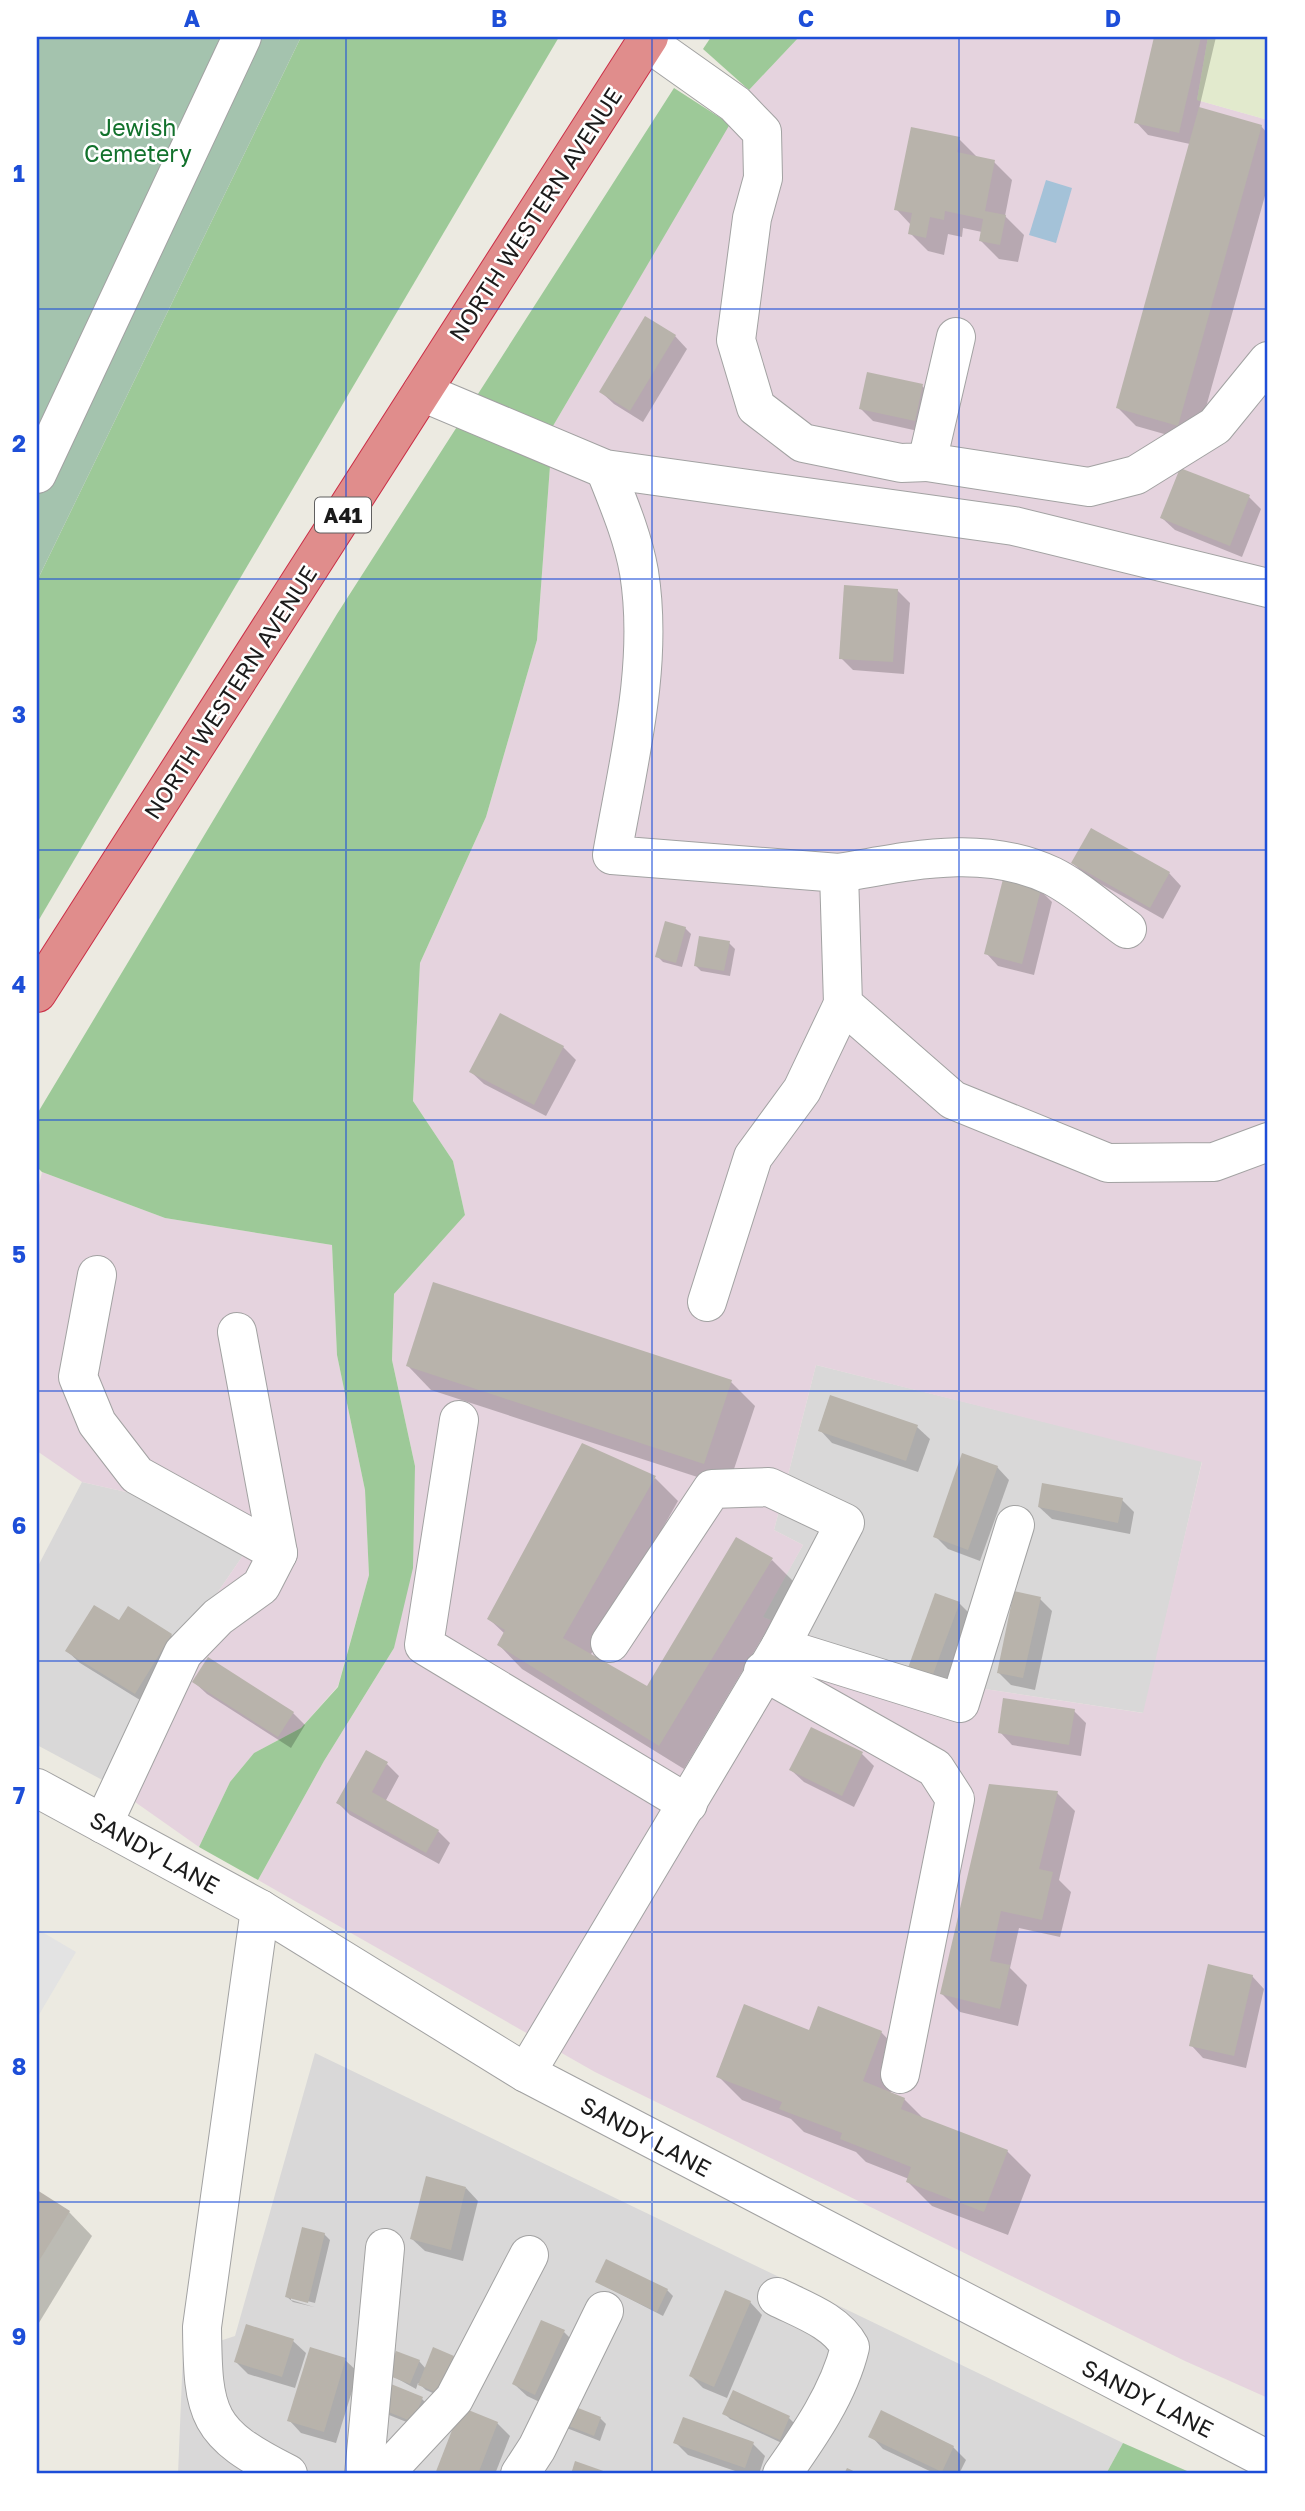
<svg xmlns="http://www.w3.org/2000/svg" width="1305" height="2511" font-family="'Golos Text',sans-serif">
<rect width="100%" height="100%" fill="#eceae1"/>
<!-- residential -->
<g fill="#d9d8d8">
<polygon points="816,1365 1202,1461 1144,1713 925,1680 762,1617 803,1545 774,1530"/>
<polygon points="82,1482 135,1494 246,1551 157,1681 108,1783 37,1745 37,1568"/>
<polygon points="315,2053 1123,2443 1106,2474 178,2474 183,2353 235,2336"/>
</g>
<!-- industrial -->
<g fill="#e5d3de" fill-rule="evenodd">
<path d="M799,37H1208L1197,100L1268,120V2398L1185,2361L595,2072L258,1880L324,1761L394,1648L415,1466L392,1360L394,1294L465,1215L453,1161L413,1101L420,963L486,817L537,640L553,426L749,90ZM816,1365L1202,1462L1143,1713L925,1680L763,1617L803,1545L774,1530Z"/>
<polygon points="42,1172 165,1218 332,1245 337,1355 365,1490 369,1575 338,1686 301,1728 254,1753 230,1782 199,1847 108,1783 157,1681 246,1551 135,1494 82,1482 37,1451 37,1194"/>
</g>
<!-- farmland -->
<polygon fill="#e2eacd" points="1208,37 1268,37 1268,120 1197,100"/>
<!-- forest -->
<g fill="#9dc998">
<polygon points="301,37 559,37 37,923 37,581"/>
<polygon points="711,37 799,37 749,90 703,49"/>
<polygon points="674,88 730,124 553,426 537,640 486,817 420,963 413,1101 453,1161 465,1215 394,1294 392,1360 415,1466 413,1568 394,1648 324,1761 258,1880 199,1847 230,1782 254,1753 301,1728 338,1687 369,1575 365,1490 337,1355 332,1245 165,1218 42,1172 37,1167 37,1114 337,614"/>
<polygon points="1123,2443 1194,2474 1106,2474"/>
</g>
<!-- cemetery -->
<polygon fill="#a4c3ae" points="37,37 301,37 37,581"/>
<!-- parking -->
<polygon fill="#e3e3e3" points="37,1929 76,1952 37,2018"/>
<!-- water -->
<polygon fill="#a4c2d8" points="1046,180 1072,188 1056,243 1029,235"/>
<!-- shadow -->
<g fill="#0003">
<polygon points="1156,37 1216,37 1199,109 1261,126 1268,134 1268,185 1196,443 1136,426 1118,408 1190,144 1148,135 1136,122"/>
<polygon points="959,139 978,158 994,162 1012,180 1005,216 1024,235 1018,262 999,259 980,240 982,232 963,228 962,237 948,234 944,255 928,251 910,233 911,225 896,209"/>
<polygon points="675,336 687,349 643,422 614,404 601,392"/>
<polygon points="922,386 935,398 927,433 873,421 861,409"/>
<polygon points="1249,497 1261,509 1242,557 1175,530 1162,518"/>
<polygon points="897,590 910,603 904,674 853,670 841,658"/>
<polygon points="1073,863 1169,873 1181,886 1163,919 1085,875"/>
<polygon points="1040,890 1052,902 1034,975 998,966 986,953"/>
<polygon points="685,928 691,934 682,967 663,962 657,956"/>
<polygon points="729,943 735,949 730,976 701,971 695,965"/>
<polygon points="563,1047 576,1060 546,1116 484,1084 471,1072"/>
<polygon points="408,1366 731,1382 755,1406 728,1487 431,1390"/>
<polygon points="917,1427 930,1439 918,1472 832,1443 820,1430"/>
<polygon points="997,1467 1009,1480 980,1561 948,1549 935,1536"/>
<polygon points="655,1478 678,1501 590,1656 648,1689 772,1560 795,1583 684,1769 522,1669 499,1645 505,1634 489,1619"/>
<polygon points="1122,1500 1134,1512 1130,1534 1052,1519 1039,1507"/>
<polygon points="1040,1599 1052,1611 1035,1690 1011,1685 998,1672"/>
<polygon points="959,1603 972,1616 945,1688 922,1680"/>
<polygon points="128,1608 171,1635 184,1648 148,1705 80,1663 67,1651 120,1623"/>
<polygon points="194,1682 293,1713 305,1725 291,1748 207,1694"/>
<polygon points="1074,1711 1086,1723 1081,1756 1012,1745 1000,1732"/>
<polygon points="862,1754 874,1766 854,1807 804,1782 791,1770"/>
<polygon points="387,1764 399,1776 385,1802 438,1831 450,1843 439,1864 350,1815 338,1803"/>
<polygon points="1057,1793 1075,1811 1059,1880 1071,1892 1060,1937 1019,1928 1010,1968 1027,1985 1018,2026 960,2012 942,1994"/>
<polygon points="1252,1976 1264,1989 1246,2068 1203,2058 1191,2045"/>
<polygon points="810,2032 881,2032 904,2056 890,2094 904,2099 924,2119 1007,2151 1031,2175 1008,2235 932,2206 908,2182 909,2179 866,2162 856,2152 804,2132 791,2119 742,2100 718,2076"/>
<polygon points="466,2188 478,2201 463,2261 425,2251 412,2239"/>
<polygon points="37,2193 69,2212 92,2236 37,2326"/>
<polygon points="324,2234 330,2240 315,2303 291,2297 291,2300 314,2307 293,2302 287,2297"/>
<polygon points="597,2282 667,2290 673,2296 663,2316"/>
<polygon points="750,2302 762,2315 727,2398 703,2388 691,2376"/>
<polygon points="564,2332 576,2344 548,2406 527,2396 514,2384"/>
<polygon points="293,2341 306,2353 295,2388 248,2374 236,2362"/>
<polygon points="453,2357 458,2363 444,2398 426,2390 418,2383 416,2389 389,2374 419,2361 426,2369"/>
<polygon points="345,2360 358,2372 336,2443 301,2433 289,2420"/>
<polygon points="422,2399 428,2405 419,2427 389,2415 384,2409"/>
<polygon points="462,2410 497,2423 510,2436 495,2474 437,2474"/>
<polygon points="724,2413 789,2418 795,2424 786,2445 730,2419"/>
<polygon points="600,2418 606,2424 600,2441 564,2427"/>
<polygon points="871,2436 953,2447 966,2460 959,2474 936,2474 883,2449"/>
<polygon points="675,2442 753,2444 765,2456 759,2474 744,2474 688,2455"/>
</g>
<!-- building -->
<g fill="#b8b3ab">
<polygon points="1154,37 1201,37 1179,133 1134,123"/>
<polygon points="1199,107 1262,125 1178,426 1116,408"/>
<polygon points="911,127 960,137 957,152 995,160 985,211 1006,215 1000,245 979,241 983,219 945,211 944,220 930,217 926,238 908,234 912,213 894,210"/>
<polygon points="645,316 676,335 630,411 599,392"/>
<polygon points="867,372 923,384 915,421 859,409"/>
<polygon points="1180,468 1250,495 1230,546 1160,518"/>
<polygon points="844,585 898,589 893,662 839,659"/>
<polygon points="1091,828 1170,872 1150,908 1071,863"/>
<polygon points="1003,879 1041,889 1022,964 984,954"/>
<polygon points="665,921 686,927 676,963 655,957"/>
<polygon points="699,936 730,941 724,971 694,966"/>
<polygon points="500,1013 564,1046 534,1105 469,1072"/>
<polygon points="433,1282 732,1380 704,1464 406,1366"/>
<polygon points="830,1395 918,1425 906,1461 818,1431"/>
<polygon points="582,1443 656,1476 563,1638 647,1686 736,1537 773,1558 659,1746 497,1645 505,1630 487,1619"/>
<polygon points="962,1453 998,1466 968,1550 933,1537"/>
<polygon points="1042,1483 1123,1498 1118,1523 1038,1507"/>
<polygon points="1014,1591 1041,1597 1023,1678 997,1673"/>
<polygon points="935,1593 960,1602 932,1677 908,1668"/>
<polygon points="94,1605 119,1620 128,1606 172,1634 135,1694 65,1651"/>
<polygon points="208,1657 294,1712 278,1737 192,1682"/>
<polygon points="1003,1698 1075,1709 1069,1745 998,1733"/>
<polygon points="811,1727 863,1752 842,1796 789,1770"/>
<polygon points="366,1750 388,1762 372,1792 439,1830 426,1853 336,1803"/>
<polygon points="989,1784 1058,1791 1039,1869 1053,1872 1042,1920 1001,1911 990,1961 1010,1965 1000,2009 940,1994"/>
<polygon points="1208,1964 1253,1975 1234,2056 1189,2046"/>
<polygon points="744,2004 809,2030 818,2006 882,2031 863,2081 905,2098 901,2109 1008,2150 984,2212 906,2182 911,2167 840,2139 842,2133 779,2109 782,2102 716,2077"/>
<polygon points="426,2176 466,2187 451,2250 410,2239"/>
<polygon points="37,2190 70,2211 37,2264"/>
<polygon points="302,2227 325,2233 308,2303 285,2297"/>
<polygon points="606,2259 668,2289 657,2312 595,2282"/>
<polygon points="725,2290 751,2301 714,2387 689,2376"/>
<polygon points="541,2320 565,2330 535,2395 512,2384"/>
<polygon points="246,2324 294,2339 282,2377 234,2362"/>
<polygon points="310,2347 346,2358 324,2432 287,2421"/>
<polygon points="433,2347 454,2356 438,2393 418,2385"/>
<polygon points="396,2351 420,2360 410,2384 387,2375"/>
<polygon points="391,2384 423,2397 413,2422 381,2409"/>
<polygon points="733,2390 790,2416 780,2440 722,2414"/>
<polygon points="563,2402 601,2417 594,2436 556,2421"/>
<polygon points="461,2407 498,2422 478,2474 435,2474"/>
<polygon points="881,2410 954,2446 942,2472 868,2437"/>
<polygon points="683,2417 754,2442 745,2468 673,2443"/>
<polygon points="575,2461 612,2474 571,2474"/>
<polygon points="847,2468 860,2474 844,2474"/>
</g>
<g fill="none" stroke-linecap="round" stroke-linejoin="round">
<!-- minor casing -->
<g stroke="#a2a2a2" stroke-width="40">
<g id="minor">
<polyline points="646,41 735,104 762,132 763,178 752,218 736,340 756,407 803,443 901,463 927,462 956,337"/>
<polyline points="422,392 605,469 1014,526 1268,588"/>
<polyline points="927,462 1089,487 1136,475 1215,426 1268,361"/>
<path d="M605,469C618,502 633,537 639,572C654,665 628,762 612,855L839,873L843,1004L953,1100L1108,1163L1214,1162L1268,1142"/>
<polyline points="37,474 242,37"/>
<path d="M839,873C910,861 983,843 1052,876C1078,889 1103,912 1127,929"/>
<polyline points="97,1275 78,1377 97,1423 137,1475 278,1553"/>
<polyline points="707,1302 753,1157 802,1090 843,1004"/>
<polyline points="459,1420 424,1645 688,1804"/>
<polyline points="610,1643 712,1489 769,1487 845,1523 780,1647"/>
<polyline points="763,1671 935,1768 955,1799 900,2074"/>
<polyline points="37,1788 260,1909 526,2073 1268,2460"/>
<polyline points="103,1824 183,1653 218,1617 261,1586 278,1553 237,1332"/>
<path d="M260,1909L202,2327C203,2416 206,2433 288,2474"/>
<polyline points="526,2073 780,1647 960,1703 1015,1525"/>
<path d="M777,2297C803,2310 836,2321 850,2347C839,2393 809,2436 782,2474"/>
<polyline points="364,2474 385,2248"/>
<polyline points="384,2474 454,2399 529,2255"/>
<polyline points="520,2474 537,2448 604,2311"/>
</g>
</g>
<!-- highway casing -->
<g stroke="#ca2e46" stroke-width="40">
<polyline id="highway" points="37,993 649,37"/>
</g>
<!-- minor -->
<use href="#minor" stroke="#fff" stroke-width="38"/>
<!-- highway -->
<use href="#highway" stroke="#e08d8c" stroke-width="38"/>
</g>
<!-- grid -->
<path fill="none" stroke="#1d4ed8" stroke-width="2" stroke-opacity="0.55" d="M346,37V2474M652,37V2474M959,37V2474M37,309H1268M37,579H1268M37,850H1268M37,1120H1268M37,1391H1268M37,1661H1268M37,1932H1268M37,2202H1268"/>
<g text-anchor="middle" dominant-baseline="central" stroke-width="5" stroke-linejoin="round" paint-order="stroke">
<!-- shield labels -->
<rect fill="#fff" stroke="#5f5f5f" stroke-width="2" x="315" y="497.5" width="56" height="35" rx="5"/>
<g font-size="21" font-weight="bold" fill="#1b1b1b">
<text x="343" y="515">A41</text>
</g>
<!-- park labels -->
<g font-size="23" fill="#12712c" stroke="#fff">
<text x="138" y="127">Jewish<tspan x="138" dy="26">Cemetery</tspan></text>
</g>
<!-- street labels -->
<g font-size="23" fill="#1b1b1b" stroke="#fff">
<text transform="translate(535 214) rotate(-57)">NORTH WESTERN AVENUE</text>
<text transform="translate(230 692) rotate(-57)">NORTH WESTERN AVENUE</text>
<text transform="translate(155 1852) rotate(29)">SANDY LANE</text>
<text transform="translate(646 2136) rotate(28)">SANDY LANE</text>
<text transform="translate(1148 2398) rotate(27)">SANDY LANE</text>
</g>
</g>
<!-- border -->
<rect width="1305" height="2511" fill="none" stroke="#ffffff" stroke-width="77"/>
<rect x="38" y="38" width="1228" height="2434" fill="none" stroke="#1d4ed8" stroke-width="2.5"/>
<g font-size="23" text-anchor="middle" font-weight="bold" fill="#1d4ed8">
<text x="192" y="27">A</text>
<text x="499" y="27">B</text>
<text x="806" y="27">C</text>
<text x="1113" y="27">D</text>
<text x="19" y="182">1</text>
<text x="19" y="452">2</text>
<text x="19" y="723">3</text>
<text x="19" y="993">4</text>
<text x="19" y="1263">5</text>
<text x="19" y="1534">6</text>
<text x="19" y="1804">7</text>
<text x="19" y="2075">8</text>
<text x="19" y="2345">9</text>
</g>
</svg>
